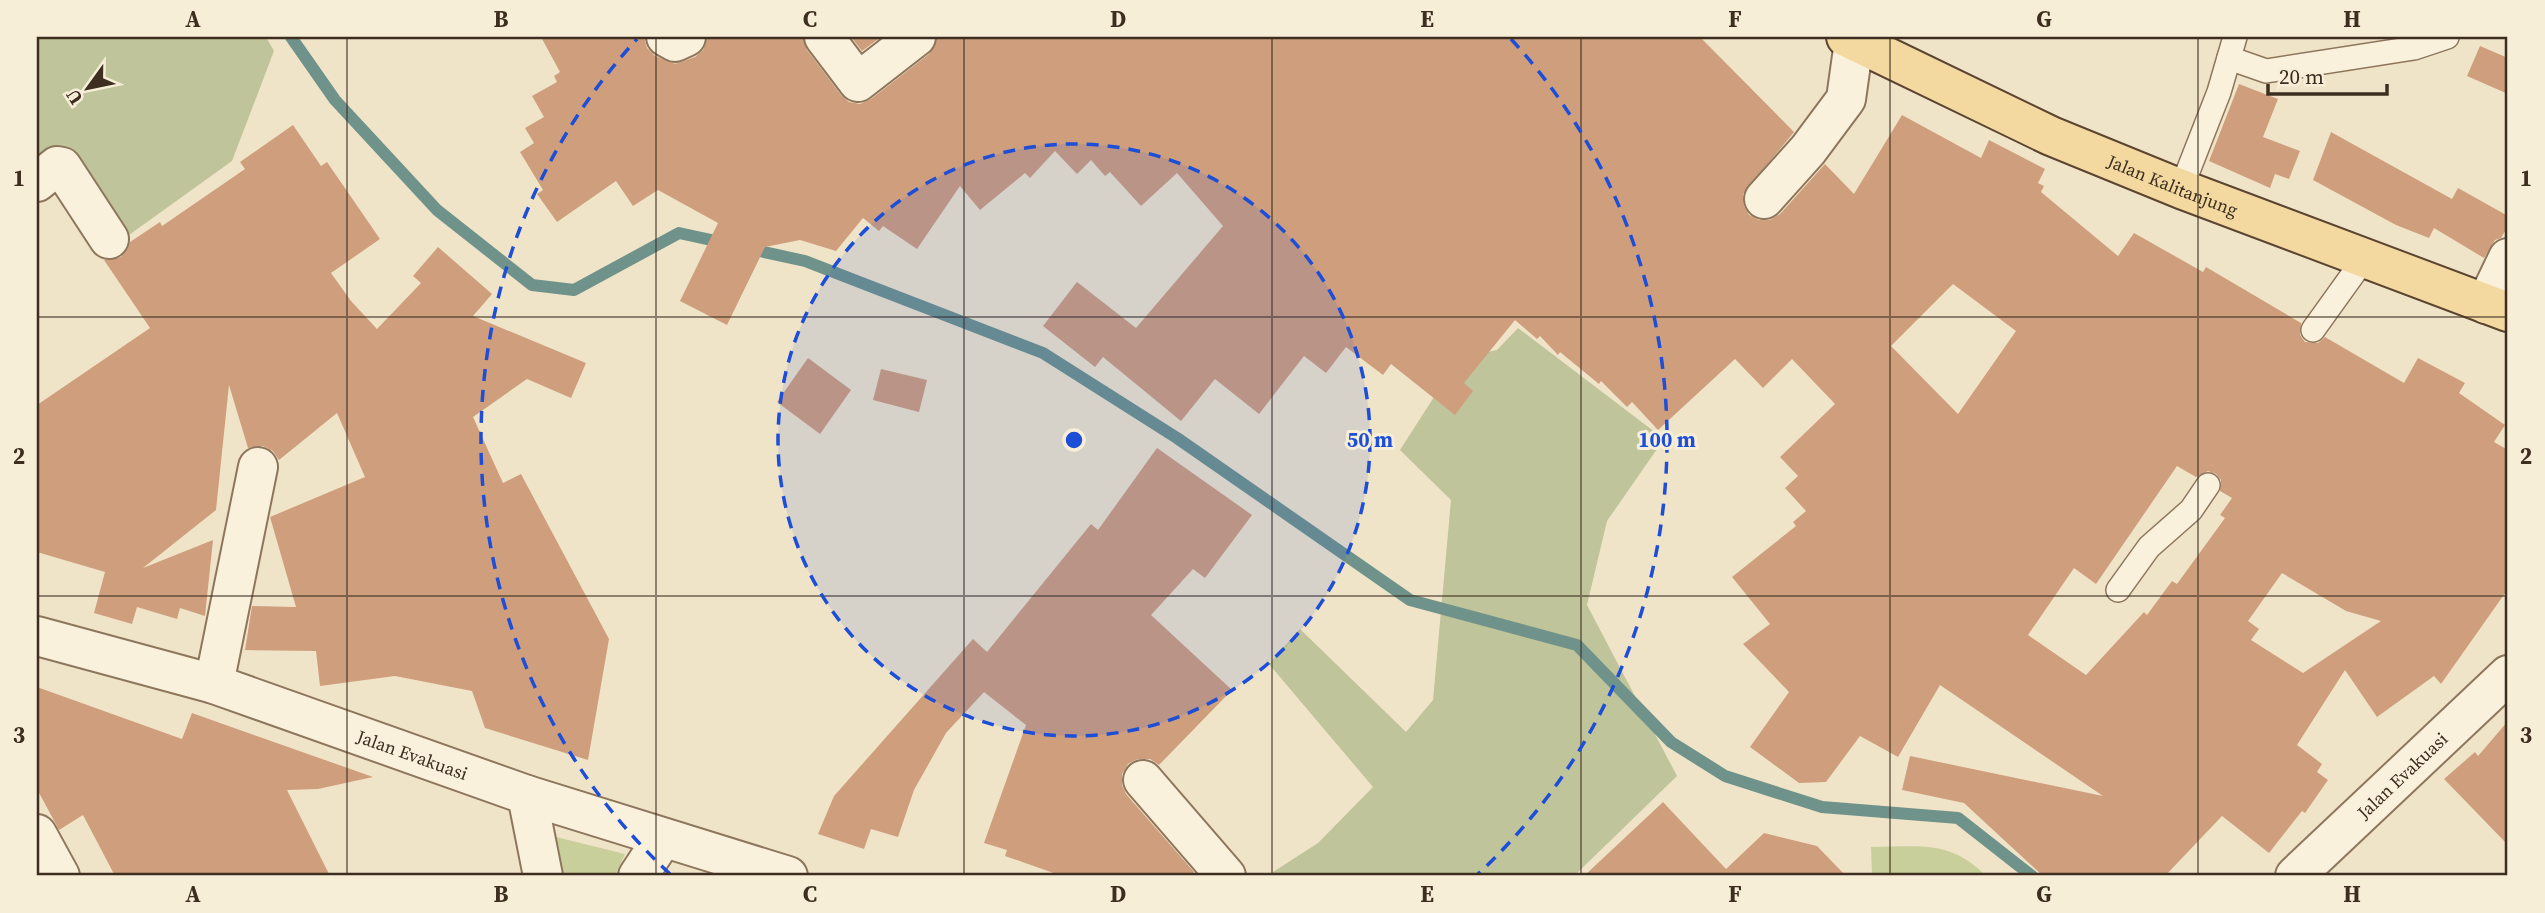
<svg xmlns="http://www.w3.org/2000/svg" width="2545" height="913" font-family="'Source Serif 4',serif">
<rect width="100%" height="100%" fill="#f0e4c8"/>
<!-- green -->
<g fill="#c9cf9b">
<polygon points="556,837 625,854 615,876 564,876 555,851"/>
<path d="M1871,847C1919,847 1950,839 1986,876H1872Z"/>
</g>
<!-- cemetery -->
<g fill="#bfc49a">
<polygon points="37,37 266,37 274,51 232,161 122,240 37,171"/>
<polygon points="1518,328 1664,439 1607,521 1587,605 1677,776 1574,876 1267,876 1318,843 1373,787 1269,664 1300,629 1406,732 1433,700 1451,500 1400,450 1459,358 1497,350"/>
</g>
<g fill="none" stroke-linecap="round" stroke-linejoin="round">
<!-- stream -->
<g stroke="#6f938a" stroke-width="12">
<polyline points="291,37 335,100 437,210 532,285 574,290 679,233 725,243"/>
<polyline points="746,248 805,261 1043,353 1177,438 1410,600 1577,645 1671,742 1725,776 1822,807 1958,818 2032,876"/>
</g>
</g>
<!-- building -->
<g fill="#cf9f7d" fill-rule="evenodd">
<path d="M541,37H644L647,48L655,56L675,64L695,57L703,50L707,37H803L807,50L841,95L849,102L860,104L871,99L929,54L937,37H1700L1794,132L1743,194L1744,206L1749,215L1759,220H1770L1780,214L1825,164L1854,194L1902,115L1981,158L1989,140L2045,169L2038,183L2044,186L2041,192L2118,256L2134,233L2203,272L2206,267L2301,323L2300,335L2305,342L2318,343L2325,337L2404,383L2418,358L2465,383L2459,393L2505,425L2494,442L2508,450V589L2441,684L2434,676L2377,717L2345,670L2297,745L2322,764L2317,772L2328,780L2305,813L2302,811L2269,853L2222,816L2165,876H2043L1964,803L1902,790L1910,756L2103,796L1940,685L1898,757L1860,736L1826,782L1799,783L1750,747L1789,692L1743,644L1770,624L1732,577L1796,526L1793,522L1806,511L1785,488L1798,476L1780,457L1835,404L1792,359L1763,388L1735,359L1658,430L1632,402L1627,407L1601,381L1599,384L1560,352L1558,355L1540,336L1537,339L1515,320L1464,383L1473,391L1455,415L1391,364L1383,375L1346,347L1326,373L1304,356L1259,414L1215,379L1181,421L1103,357L1095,367L1043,326L1077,282L1136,328L1223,226L1177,173L1141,206L1110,172L1105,176L1091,160L1077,174L1055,151L1030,178L1025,173L980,210L960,186L917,249L883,226L879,231L863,218L836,251L800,240L765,247L727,325L680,301L718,223L658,190L633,206L616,181L557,222L537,194L543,190L520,152L534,143L525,128L544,117L532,96L557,82L554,76L560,72ZM1953,284L2016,331L1958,414L1891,346ZM2177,466L2196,477L2208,471L2216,474L2221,480L2220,491L2232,498L2220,515L2225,518L2177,584L2172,581L2147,615L2144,612L2086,675L2028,635L2074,568L2096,584ZM2282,573L2346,611L2381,621L2303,673L2251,640L2259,629L2248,621Z"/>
<polygon points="851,37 881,37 862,51"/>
<polygon points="2480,46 2508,58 2508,94 2467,76"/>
<polygon points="2239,84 2278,99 2263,137 2300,151 2289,179 2275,174 2270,188 2209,161"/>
<polygon points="293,125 321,166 327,162 380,239 331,273 351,301 377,329 421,283 413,276 438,247 492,294 473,316 586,363 571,398 527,379 473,417 503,483 521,474 609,639 588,760 485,728 472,691 395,676 320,686 316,651 245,650 252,606 296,607 270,517 365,477 337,413 279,460 273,451 263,446 248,448 229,385 216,510 143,568 213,540 205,616 180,608 177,619 137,607 132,624 94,613 105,572 37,552 37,405 150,328 104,260 121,257 130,242 160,222 162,226 245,169 240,162"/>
<polygon points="2331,132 2452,199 2458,188 2508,216 2508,226 2501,238 2495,240 2484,258 2434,228 2429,238 2396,225 2313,180"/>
<polygon points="808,358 851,390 820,434 777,402"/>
<polygon points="881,369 927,380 919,412 873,400"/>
<polygon points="1157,448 1252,515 1205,578 1193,569 1151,615 1232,690 1159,765 1150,759 1138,759 1128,764 1122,774 1122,785 1126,794 1194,872 1191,876 1062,876 1005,856 1007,850 984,843 1026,725 984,692 946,733 914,790 898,837 871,829 864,849 818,834 834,796 973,639 987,652 1091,524 1098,530"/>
<polygon points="37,687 182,739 192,713 373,777 318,789 287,790 330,876 115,876 83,815 59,830 37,789"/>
<polygon points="2508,721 2508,845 2444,779 2475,752 2478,756"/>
<polygon points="1663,802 1726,869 1764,833 1817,846 1846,876 1584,876"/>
</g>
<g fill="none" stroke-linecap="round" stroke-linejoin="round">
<!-- lane casing -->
<g stroke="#8d765c" stroke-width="26">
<g id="lane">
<polyline points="2229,58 2266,71 2414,48 2447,37"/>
<polyline points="2181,189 2219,92 2235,37"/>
<polyline points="2313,330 2364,259"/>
<polyline points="2118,590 2149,547 2191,510 2208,485"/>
</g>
</g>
<!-- street casing -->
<g stroke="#8d765c" stroke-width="42">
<g id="street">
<polyline points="666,37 675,42 686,37"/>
<polyline points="824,37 858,82 916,37"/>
<polyline points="37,182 57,166 62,167 109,239"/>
<polyline points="1764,199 1808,150 1846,99 1854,42"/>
<polyline points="2486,304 2508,258"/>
<path id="s1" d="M37,636L214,684L527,795L788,876"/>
<polyline points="214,684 258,467"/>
<polyline points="1143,780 1226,876"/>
<polyline points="527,795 543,876"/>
<polyline points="37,834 60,876"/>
<polyline points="638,876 663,838"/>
<path id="s2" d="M2295,876L2508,675"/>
</g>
</g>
<!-- primary casing -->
<g stroke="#5b4430" stroke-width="42">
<g id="primary">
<path id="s3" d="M1846,37L2051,136L2181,189L2508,312"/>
</g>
</g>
<!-- lane -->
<use href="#lane" stroke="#faf1dc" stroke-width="23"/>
<!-- street -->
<use href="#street" stroke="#faf1dc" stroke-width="38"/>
<!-- primary -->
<use href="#primary" stroke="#f3d9a0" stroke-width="38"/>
</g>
<!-- grid -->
<path fill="none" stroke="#3d2e20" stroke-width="2" stroke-opacity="0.55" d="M347,37V876M656,37V876M964,37V876M1272,37V876M1581,37V876M1890,37V876M2198,37V876M37,317H2508M37,596H2508"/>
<!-- distance rings -->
<circle cx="1074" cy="440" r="296" fill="#1d4ed8" fill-opacity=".12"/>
<g fill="none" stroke="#1d4ed8" stroke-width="3.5" stroke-dasharray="12 9">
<circle cx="1074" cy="440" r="296"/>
<path d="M670 874A593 593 0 0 1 637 39M1511 39A593 593 0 0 1 1478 874"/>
</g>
<g text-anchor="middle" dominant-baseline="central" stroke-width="6" stroke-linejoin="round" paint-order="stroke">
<!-- street labels -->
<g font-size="18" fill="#3d2e20" stroke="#f7eed8">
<text stroke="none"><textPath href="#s3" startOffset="359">Jalan Kalitanjung</textPath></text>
<text stroke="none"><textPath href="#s1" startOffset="394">Jalan Evakuasi</textPath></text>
<text stroke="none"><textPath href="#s2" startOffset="147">Jalan Evakuasi</textPath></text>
</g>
</g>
<circle cx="1074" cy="440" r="10" fill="#1d4ed8" stroke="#f7eed8" stroke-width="3.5"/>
<g font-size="21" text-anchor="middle" font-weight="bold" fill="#1d4ed8" stroke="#f7eed8" stroke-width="6" stroke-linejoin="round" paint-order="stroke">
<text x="1370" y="447">50 m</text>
<text x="1667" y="447">100 m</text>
</g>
<!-- border -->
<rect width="2545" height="913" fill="none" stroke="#f7eed8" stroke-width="77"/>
<!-- north arrow -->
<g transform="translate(88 88) rotate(237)" stroke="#f7eed8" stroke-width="5" paint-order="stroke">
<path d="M0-5L12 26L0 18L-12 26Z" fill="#3d2e20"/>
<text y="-10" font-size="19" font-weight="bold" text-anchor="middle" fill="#3d2e20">U</text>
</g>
<!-- scale -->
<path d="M2268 84v10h119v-10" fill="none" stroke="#3d2e20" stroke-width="3.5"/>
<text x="2279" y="84" font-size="21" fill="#3d2e20" stroke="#f7eed8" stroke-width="5" paint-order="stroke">20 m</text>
<rect x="38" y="38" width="2468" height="836" fill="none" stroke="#3d2e20" stroke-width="2.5"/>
<g font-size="23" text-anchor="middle" font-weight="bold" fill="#3d2e20">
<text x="193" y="27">A</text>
<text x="501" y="27">B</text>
<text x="810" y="27">C</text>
<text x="1118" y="27">D</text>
<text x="1427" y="27">E</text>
<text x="1735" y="27">F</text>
<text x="2044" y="27">G</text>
<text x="2352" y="27">H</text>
<text x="19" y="186">1</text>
<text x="2526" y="186">1</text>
<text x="19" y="464">2</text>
<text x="2526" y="464">2</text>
<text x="19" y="743">3</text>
<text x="2526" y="743">3</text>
<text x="193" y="902">A</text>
<text x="501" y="902">B</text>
<text x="810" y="902">C</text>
<text x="1118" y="902">D</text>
<text x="1427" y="902">E</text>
<text x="1735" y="902">F</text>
<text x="2044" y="902">G</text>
<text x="2352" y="902">H</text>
</g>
</svg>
